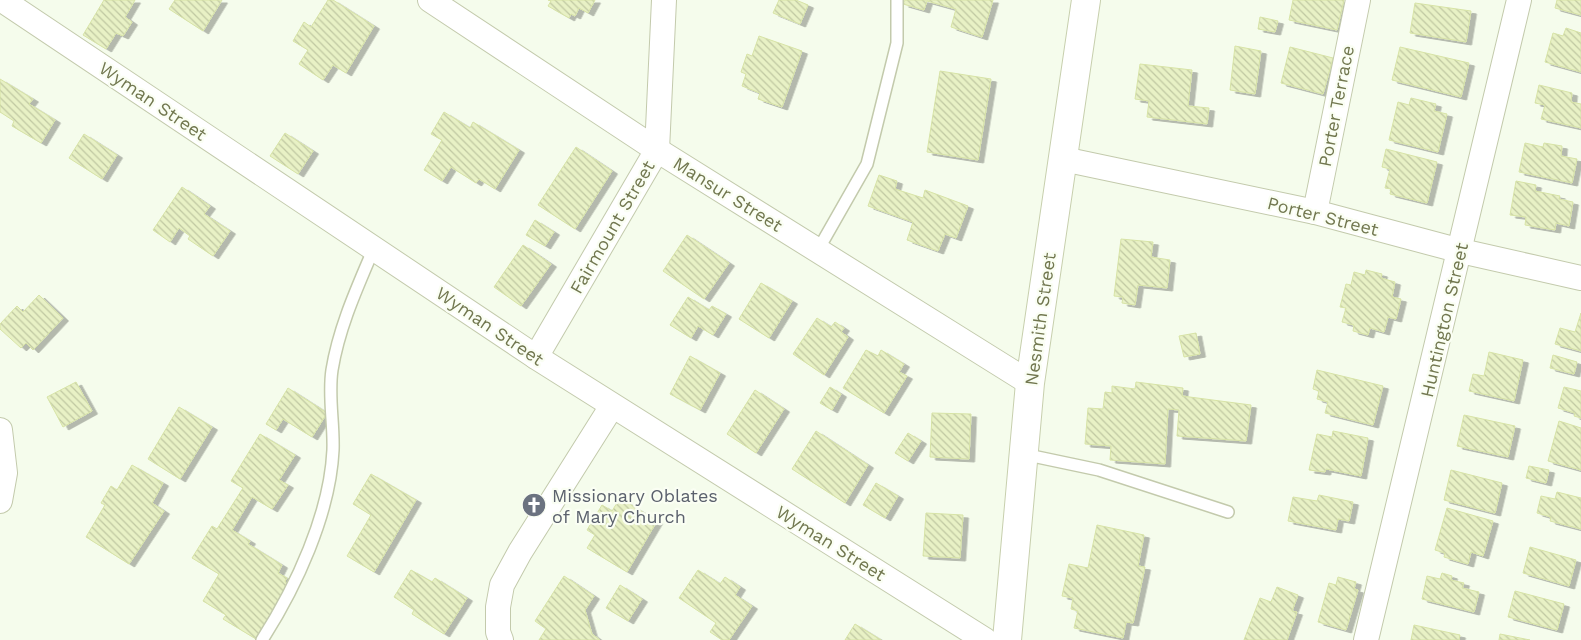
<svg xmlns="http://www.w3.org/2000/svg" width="1581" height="640" font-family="'Work Sans',sans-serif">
<defs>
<pattern id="building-back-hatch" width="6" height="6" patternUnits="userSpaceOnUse" patternTransform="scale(1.25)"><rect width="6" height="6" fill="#e8f1c5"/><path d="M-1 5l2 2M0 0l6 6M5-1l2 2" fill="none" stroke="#c0c8a2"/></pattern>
<filter id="shadow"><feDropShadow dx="5.5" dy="3" stdDeviation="0" flood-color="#0004"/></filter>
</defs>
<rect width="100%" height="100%" fill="#f5fcec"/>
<!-- building -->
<g fill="url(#building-back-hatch)" stroke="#d7e3a6" filter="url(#shadow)">
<polygon points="104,0 135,0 125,17 132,22 123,36 116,33 106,49 83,35"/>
<polygon points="175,0 222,0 203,31 169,9"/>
<polygon points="328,0 333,0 374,26 346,73 333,65 323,80 299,64 308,50 293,41 304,22 311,27"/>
<polygon points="548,0 595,0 588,13 579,8 575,16 571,14 569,18 548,6 551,1"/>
<polygon points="779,0 796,0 808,5 800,24 773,13"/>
<polygon points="905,0 993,0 982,37 951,27 956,9 927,1 924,10 903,4"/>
<polygon points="1293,0 1344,0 1337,30 1289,20"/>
<polygon points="1557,0 1581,0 1581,15 1555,8"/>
<polygon points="1415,3 1471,11 1466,42 1410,33"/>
<polygon points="1260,17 1278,21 1275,32 1258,29"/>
<polygon points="1566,28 1581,33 1581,72 1545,62 1553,33 1563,36"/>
<polygon points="759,36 802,51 782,107 758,99 760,93 742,86 746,74 741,72 747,54 752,56"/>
<polygon points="1235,46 1261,51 1255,94 1230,90"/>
<polygon points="1290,47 1333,58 1323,94 1281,83"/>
<polygon points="1400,47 1469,63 1461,97 1392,80"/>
<polygon points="1140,64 1192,70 1188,106 1209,108 1207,124 1147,117 1149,101 1135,99"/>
<polygon points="940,71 991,79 978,160 927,152"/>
<polygon points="0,79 33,99 29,104 55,120 41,143 12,126 14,121 0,112"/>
<polygon points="1539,85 1572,93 1571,102 1581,104 1581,128 1541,119 1545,105 1535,103"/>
<polygon points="1411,98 1436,104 1434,111 1447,114 1438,152 1389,140 1398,102 1409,105"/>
<polygon points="444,112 470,128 473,122 519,150 495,189 479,179 476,183 451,167 442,181 424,170 442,140 431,134"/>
<polygon points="285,133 313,151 298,174 270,156"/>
<polygon points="84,134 117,155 102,179 69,158"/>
<polygon points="1525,143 1543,147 1544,143 1562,146 1561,156 1577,159 1572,183 1519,172"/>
<polygon points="576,147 612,171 575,229 538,205"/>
<polygon points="1386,149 1437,162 1427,203 1390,194 1391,189 1385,188 1390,169 1382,167"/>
<polygon points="879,175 897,181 895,189 923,198 925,190 968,206 956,238 945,234 938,251 907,240 913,222 868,206"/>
<polygon points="1516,181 1536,185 1535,191 1560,196 1559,199 1573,202 1569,226 1556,223 1555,230 1525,225 1526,217 1510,215"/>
<polygon points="182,187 210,206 204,214 230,231 213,256 188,239 190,236 179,228 170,242 153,230"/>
<polygon points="535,220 554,232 545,246 526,235"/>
<polygon points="687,235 729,263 704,299 663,271"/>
<polygon points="1121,239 1153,242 1151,257 1170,260 1167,288 1138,285 1135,305 1122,303 1123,297 1114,296"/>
<polygon points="523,245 551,264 521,306 494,287"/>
<polygon points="1366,270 1382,274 1381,278 1395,282 1392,297 1401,299 1396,319 1388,317 1384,332 1370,328 1368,335 1353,331 1354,325 1342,322 1346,308 1340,307 1346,284 1351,285 1354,272 1365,275"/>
<polygon points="761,283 792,301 769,338 739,319"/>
<polygon points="39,295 63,318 33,350 26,343 21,348 0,329 0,324 17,306 23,312"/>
<polygon points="688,297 709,310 712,306 726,314 713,335 698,326 691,338 670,325"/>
<polygon points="1581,313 1581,351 1555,344 1560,328 1575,332"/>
<polygon points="817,318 831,327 835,322 844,328 841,332 848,337 824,375 793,354"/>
<polygon points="1196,333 1200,354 1184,357 1179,336"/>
<polygon points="866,350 878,356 881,350 904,364 899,372 907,376 884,413 843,388"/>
<polygon points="1489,352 1523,360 1514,401 1469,391 1473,374 1484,376"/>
<polygon points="1553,355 1577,362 1574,374 1550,368"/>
<polygon points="690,356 720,373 700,410 670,394"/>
<polygon points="1317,370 1383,386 1373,425 1325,413 1328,402 1317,399 1319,391 1313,389"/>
<polygon points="76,382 92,411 63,427 47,397"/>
<polygon points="1136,382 1183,388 1182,396 1251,405 1246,441 1177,436 1179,410 1168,409 1165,464 1110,460 1111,446 1085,444 1088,408 1103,409 1105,392 1112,393 1112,386 1135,389"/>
<polygon points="830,387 841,394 832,410 820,403"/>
<polygon points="1564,387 1581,391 1581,418 1574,416 1575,413 1558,408"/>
<polygon points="288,388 327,413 312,437 283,419 276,430 266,424"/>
<polygon points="755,390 784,409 756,453 727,434"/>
<polygon points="179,407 212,427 180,479 148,459"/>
<polygon points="932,413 971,414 969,459 930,457"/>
<polygon points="1464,415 1515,426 1508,457 1457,446"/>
<polygon points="1559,421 1581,428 1581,470 1548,461"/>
<polygon points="816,431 868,465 845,503 792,469"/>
<polygon points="1333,431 1368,438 1361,476 1326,469 1325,472 1309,470 1317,434 1332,437"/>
<polygon points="908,433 921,441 908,461 895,453"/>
<polygon points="260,434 295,455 279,480 288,485 272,509 252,497 232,530 250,541 248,544 282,565 278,573 287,578 285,581 288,586 256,639 223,619 226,615 203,601 219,574 192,558 212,526 217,529 243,488 231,481"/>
<polygon points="132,465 163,483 152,503 164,511 129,564 86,537 105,505 101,503 111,486 117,490"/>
<polygon points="1529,466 1549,470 1546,483 1526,478"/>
<polygon points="1451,470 1502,483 1495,513 1444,500"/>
<polygon points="371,474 416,500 374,572 347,556 371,515 353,504"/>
<polygon points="876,483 898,496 885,518 863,505"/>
<polygon points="1557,492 1581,498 1581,529 1550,521 1551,517 1537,513 1541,496 1555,499"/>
<polygon points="1319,495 1353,502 1349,521 1338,519 1336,530 1288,521 1293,497 1317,501"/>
<polygon points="620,498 657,521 627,572 587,548 595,535 587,530 602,505 612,511"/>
<polygon points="1447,508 1493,521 1483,556 1471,552 1468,564 1444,557 1445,553 1435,550"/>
<polygon points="926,513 963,515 960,558 923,556"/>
<polygon points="1097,525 1144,535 1138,566 1145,567 1133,623 1126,622 1123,638 1074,628 1078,611 1071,609 1073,598 1062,596 1069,564 1088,568"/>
<polygon points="1530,547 1576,560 1569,586 1523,573"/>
<polygon points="411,570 432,582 435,578 467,598 444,634 412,614 414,610 394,597"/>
<polygon points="698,570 720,584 725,577 740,587 735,595 752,606 729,640 722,640 710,632 716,623 679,598"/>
<polygon points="1442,573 1452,576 1451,580 1464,583 1462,588 1479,592 1474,612 1422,599 1427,576 1440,579"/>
<polygon points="564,576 594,596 585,610 592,634 600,640 539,640 546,629 535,621"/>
<polygon points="1338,577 1356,582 1354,589 1358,590 1346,630 1318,622 1329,583 1336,585"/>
<polygon points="620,585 642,599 628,621 606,608"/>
<polygon points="1277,587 1298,595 1292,611 1297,612 1287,640 1244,640 1260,598 1271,602"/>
<polygon points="1515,591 1564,604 1557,630 1508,617"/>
<polygon points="855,624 881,640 845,640"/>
<polygon points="1414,625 1460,635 1459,640 1411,640"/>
<polygon points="1500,634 1530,640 1499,640"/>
</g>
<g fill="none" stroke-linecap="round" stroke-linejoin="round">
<!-- service casing -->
<g stroke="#c3caac" stroke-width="14">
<g id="service">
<polyline points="818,250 867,164 897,43 897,0"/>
<polyline points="1023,454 1099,470 1228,512"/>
<path d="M262,640C296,587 330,514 333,450C334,423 328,396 332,370C339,327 357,288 374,248"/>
</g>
</g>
<!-- minor casing -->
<g stroke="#c3caac" stroke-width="26">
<g id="minor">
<polyline points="2,0 536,357 985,640"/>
<polyline points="430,0 657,150 1030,383"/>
<polyline points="1063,159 1315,212 1461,251 1581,278"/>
<polyline points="1315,212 1358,0"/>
<polyline points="536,357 657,150 664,0"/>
<polyline points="0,430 5,473 0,501"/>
<polyline points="501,640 498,632 498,607 502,585 520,552 612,406"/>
<polyline points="1366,640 1519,0"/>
</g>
</g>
<!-- secondary casing -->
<g stroke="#c7cfad" stroke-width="30">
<polyline id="secondary" points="1007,640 1030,383 1086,0"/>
</g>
<!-- service -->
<use href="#service" stroke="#fff" stroke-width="11"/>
<!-- minor -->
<use href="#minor" stroke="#fff" stroke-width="24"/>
<!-- secondary -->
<use href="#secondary" stroke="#fff" stroke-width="28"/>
</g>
<!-- icons -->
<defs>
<g id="church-disc" transform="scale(1.25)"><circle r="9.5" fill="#6b7280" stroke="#fafef3"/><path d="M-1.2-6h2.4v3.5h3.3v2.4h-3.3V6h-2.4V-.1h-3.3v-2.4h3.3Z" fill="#fff"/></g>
</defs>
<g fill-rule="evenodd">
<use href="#church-disc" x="534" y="505"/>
</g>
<g text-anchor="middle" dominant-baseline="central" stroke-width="4.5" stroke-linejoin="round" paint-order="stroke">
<!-- street labels -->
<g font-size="18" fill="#71774f" stroke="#fafef3">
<text transform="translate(153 101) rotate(34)">Wyman Street</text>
<text transform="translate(1336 106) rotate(-79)">Porter Terrace</text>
<text transform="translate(728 194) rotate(32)">Mansur Street</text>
<text transform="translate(1323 216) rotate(14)">Porter Street</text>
<text transform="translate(612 227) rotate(-60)">Fairmount Street</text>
<text transform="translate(1040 319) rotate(-82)">Nesmith Street</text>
<text transform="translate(1444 320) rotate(-77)">Huntington Street</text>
<text transform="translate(490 326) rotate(34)">Wyman Street</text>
<text transform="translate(831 543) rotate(32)">Wyman Street</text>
</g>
<!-- worship labels -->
<g font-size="18" fill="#5b616d" stroke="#fafef3" text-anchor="start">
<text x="552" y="495">Missionary Oblates<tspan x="552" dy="21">of Mary Church</tspan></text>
</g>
</g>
</svg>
